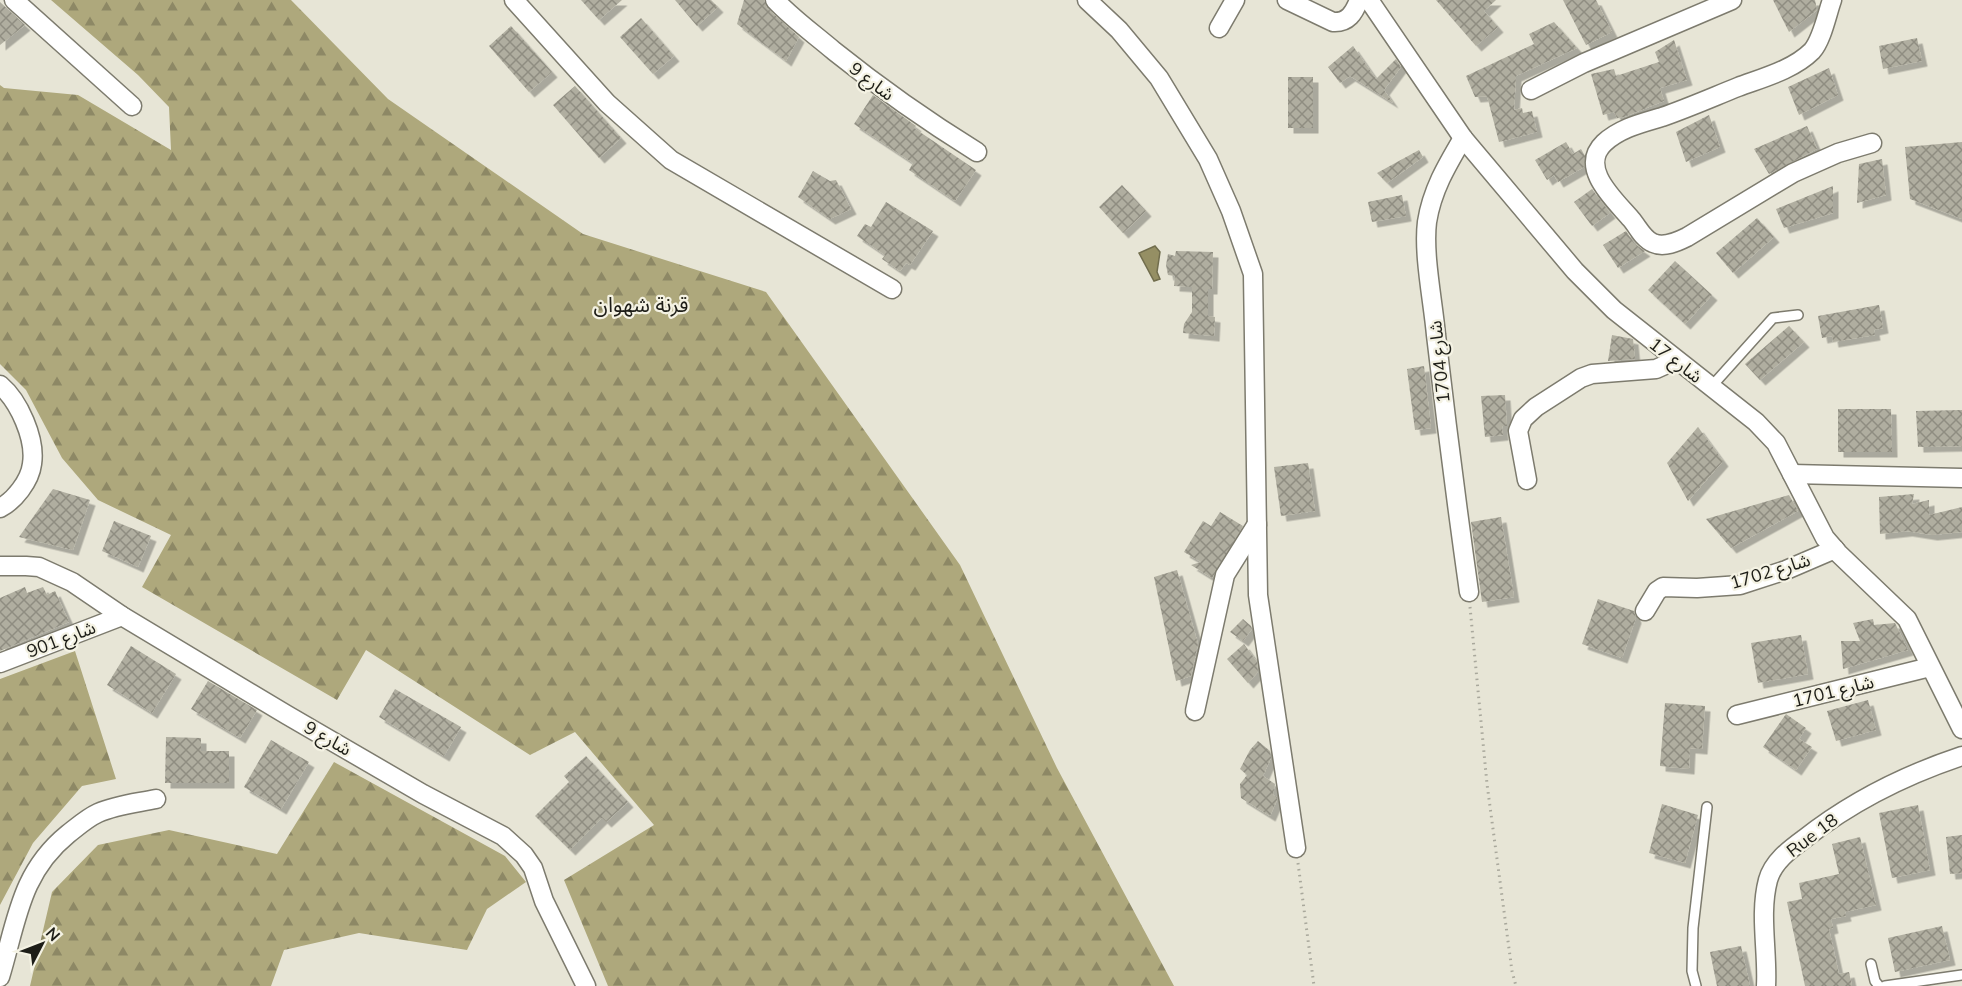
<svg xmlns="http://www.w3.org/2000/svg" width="1962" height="986" font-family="Mulish,'Noto Sans Arabic',sans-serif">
<defs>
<pattern id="forest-firs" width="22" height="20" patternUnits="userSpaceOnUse" patternTransform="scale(1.5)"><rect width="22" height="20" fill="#aea87c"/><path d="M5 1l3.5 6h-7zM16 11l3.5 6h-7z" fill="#8d8865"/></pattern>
<pattern id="building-cross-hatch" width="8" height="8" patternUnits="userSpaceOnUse" patternTransform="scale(1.5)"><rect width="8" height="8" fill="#b0aea0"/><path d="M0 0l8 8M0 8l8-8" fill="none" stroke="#8f8d81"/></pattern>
<filter id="shadow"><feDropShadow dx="5.5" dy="5.5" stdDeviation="0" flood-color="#0004"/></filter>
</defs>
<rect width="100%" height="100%" fill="#e7e5d6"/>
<!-- forest -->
<g fill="url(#forest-firs)">
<polygon points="51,0 291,0 388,99 583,234 766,292 960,565 1057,768 1174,986 608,986 564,880 654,825 575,732 530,755 366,650 337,700 142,587 171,535 98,500 62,458 26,390 0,364 0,85 4,88 78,95 171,150 169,107 138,75"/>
<polygon points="75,651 116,779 82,786 33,843 0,905 0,679"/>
<polygon points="334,762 505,856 526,882 487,909 467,950 359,933 284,950 271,986 30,986 52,892 98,845 169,830 277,854"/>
</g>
<!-- water -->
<polygon fill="#958f64" stroke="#716d4d" stroke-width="1.5" points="1155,246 1160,252 1157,272 1160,279 1154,281 1139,253"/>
<!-- building -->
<g fill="url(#building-cross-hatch)" filter="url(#shadow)">
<polygon points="581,0 622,0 599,20"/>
<polygon points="675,0 711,0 718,7 697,26"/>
<polygon points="744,0 764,0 767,8 799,37 786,61 737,24"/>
<polygon points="1436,0 1496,0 1484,11 1498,27 1476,46"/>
<polygon points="1563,0 1596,0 1612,32 1586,45"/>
<polygon points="1773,0 1815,0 1817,10 1789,32"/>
<polygon points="0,2 25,25 0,45"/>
<polygon points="641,18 674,56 653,74 620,37"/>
<polygon points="1554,22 1577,48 1516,76 1514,110 1522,108 1523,113 1532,111 1537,132 1499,142 1487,96 1475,97 1466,76 1534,44 1529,34"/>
<polygon points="511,26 552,72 529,92 489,46"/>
<polygon points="1917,38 1922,61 1883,69 1879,46"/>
<polygon points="1674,40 1687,80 1660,88 1664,101 1624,117 1617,118 1614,112 1603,115 1591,74 1614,69 1616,76 1659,62 1655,52"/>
<polygon points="1353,46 1376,79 1396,59 1401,67 1384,90 1393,103 1350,76 1340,83 1328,67"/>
<polygon points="1829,68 1838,95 1799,115 1788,87"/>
<rect x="1288" y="77" width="25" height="51"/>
<polygon points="575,86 621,138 599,158 553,105"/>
<polygon points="873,95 916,126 914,128 976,170 955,201 909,170 913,163 854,124"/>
<polygon points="1709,115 1720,147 1686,162 1676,132"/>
<polygon points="1807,126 1817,149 1769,174 1754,149"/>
<polygon points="1566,142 1573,154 1581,149 1585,156 1584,167 1558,182 1554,175 1547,180 1535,160"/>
<polygon points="1962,142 1962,219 1910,199 1905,147"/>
<polygon points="1419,150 1423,157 1387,183 1377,173"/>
<polygon points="1882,159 1886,195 1857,203 1859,164"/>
<polygon points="813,171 830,181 836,180 851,209 830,219 798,197"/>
<polygon points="1122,185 1146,211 1123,233 1099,207"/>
<polygon points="1833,186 1833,213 1784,228 1776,209"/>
<polygon points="1592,189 1610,213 1592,226 1574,202"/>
<polygon points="1402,195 1406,216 1372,222 1368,202"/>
<polygon points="886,202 933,231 910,265 906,263 900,271 882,259 885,255 857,236 865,224 871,227"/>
<polygon points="1757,218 1774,237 1733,273 1716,253"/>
<polygon points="1626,231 1635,244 1645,251 1618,268 1603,245"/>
<polygon points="1176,251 1213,252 1212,289 1208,289 1208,316 1215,317 1214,336 1183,333 1184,324 1192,312 1192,287 1174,286 1175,276 1168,275 1166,265 1168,254 1175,256"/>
<polygon points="1675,261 1712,295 1685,324 1648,290"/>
<polygon points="1879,305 1883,328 1874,330 1875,335 1833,342 1832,336 1822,338 1818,316"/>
<polygon points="1789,326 1804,342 1760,380 1745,364"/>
<polygon points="1612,335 1633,339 1635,359 1608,361"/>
<polygon points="1424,366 1431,428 1415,430 1407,369"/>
<polygon points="1505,395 1507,426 1502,426 1503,435 1485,437 1481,396"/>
<polygon points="1838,409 1891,409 1892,452 1838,452"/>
<polygon points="1962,410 1962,446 1918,447 1916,411"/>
<polygon points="1698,427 1723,461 1688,501 1667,463"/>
<polygon points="1308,463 1315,511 1281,516 1274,467"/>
<polygon points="53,489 90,500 73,550 19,537"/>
<polygon points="1914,494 1912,504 1929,500 1929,515 1962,507 1962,532 1932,535 1907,531 1880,534 1879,497"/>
<polygon points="1789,495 1798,511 1731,548 1706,519"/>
<polygon points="1220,512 1243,526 1212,578 1191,565 1201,562 1184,552 1203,521 1211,526"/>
<polygon points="1501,517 1514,597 1482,602 1471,522"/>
<polygon points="114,521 151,536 138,567 102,551"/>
<polygon points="1177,570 1198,644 1191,676 1176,681 1154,577"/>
<polygon points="25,587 27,593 43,587 47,595 55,591 69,622 0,651 0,598"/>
<polygon points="1598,599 1634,611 1636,618 1622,658 1582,644"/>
<polygon points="1243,619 1251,626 1252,629 1243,641 1230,632"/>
<polygon points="1873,619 1874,625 1895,623 1908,650 1843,669 1841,641 1860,641 1853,623"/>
<polygon points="1801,635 1808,674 1758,683 1751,643"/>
<polygon points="1244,644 1257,662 1258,672 1248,683 1227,659"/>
<polygon points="131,646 176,674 152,713 107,685"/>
<polygon points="208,681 257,710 240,738 191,709"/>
<polygon points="395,689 461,727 444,756 379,717"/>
<polygon points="1868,700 1876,730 1836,741 1827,711"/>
<polygon points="1665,703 1705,706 1702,749 1690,748 1689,769 1660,766"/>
<polygon points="1786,714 1806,728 1799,739 1812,747 1796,770 1763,747"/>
<polygon points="166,737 201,738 201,751 229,751 229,783 165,783"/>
<polygon points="271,740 309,762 281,809 244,787"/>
<polygon points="1258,741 1270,751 1271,758 1263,776 1275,784 1273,795 1277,797 1277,800 1270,816 1241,798 1240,784 1247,775 1240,769 1250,750"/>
<polygon points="586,756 628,802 606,822 602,818 570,850 535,816 569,782 564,776"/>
<polygon points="1662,804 1698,815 1685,863 1649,853"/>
<polygon points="1918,805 1930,870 1892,878 1879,813"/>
<polygon points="1962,835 1962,873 1950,874 1946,837"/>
<polygon points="1860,837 1876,905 1845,912 1846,916 1831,919 1833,928 1829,929 1839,974 1849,972 1852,986 1805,986 1787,902 1802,899 1799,883 1839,874 1832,844"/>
<polygon points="1942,926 1950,960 1895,972 1888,938"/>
<polygon points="1741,946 1750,986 1717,986 1710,952"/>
</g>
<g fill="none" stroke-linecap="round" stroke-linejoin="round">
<!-- service casing -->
<g stroke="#7d7b6e" stroke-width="12">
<g id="service">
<polyline points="1711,387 1773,318 1798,315"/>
<polyline points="1871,964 1875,981 1879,986"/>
<polyline points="1696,986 1692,971 1693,928 1707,807"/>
<polyline points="1885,986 1962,975"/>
</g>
</g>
<!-- minor casing -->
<g stroke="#7d7b6e" stroke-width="21">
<g id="minor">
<polyline points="14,0 132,106"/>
<polyline points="514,0 607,103 671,160 892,289"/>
<path d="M775,0C793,19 814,34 834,51C880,88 927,121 977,152"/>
<polyline points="1087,0 1119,30 1159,78 1208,159 1231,211 1253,274 1258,595 1296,848"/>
<path d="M1287,0L1333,22C1348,23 1354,13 1359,0"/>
<polyline points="1369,0 1463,138 1575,271 1614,310 1756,422 1776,443 1825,538 1838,553 1907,619 1962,729"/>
<path d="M1832,0C1827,14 1822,40 1812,51C1793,70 1762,78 1738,87C1713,97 1688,108 1662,117C1642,123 1620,128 1604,143C1578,168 1615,200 1631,219C1638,227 1643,239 1653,243C1664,248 1677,242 1687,237L1793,173L1838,153L1872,143"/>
<polyline points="1219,28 1235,0"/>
<polyline points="1531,90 1584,63 1732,0"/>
<path d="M1463,138C1447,165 1432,190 1427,222C1423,254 1433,301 1436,335C1446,421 1457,507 1469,592"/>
<path d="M0,385C19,401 36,439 32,464C30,481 14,501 0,508"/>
<polyline points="1792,474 1962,478"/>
<polyline points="1527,480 1518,431 1523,419 1536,407 1581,378 1592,374 1656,369 1676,360"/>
<polyline points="0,566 26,566 39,567 72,582 122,616 287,715 423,794 503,836 524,855 533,868 544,901 586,986"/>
<polyline points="1645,611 1657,591 1663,587 1697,588 1740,585 1786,570 1835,549"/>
<polyline points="0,663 122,616"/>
<polyline points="1195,711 1225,575 1257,524"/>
<polyline points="1737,715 1930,667"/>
<path d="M0,977C17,921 20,873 68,834C77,827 87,818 98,813C116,805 137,803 156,799"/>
<path d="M1766,986C1768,952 1759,914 1768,880C1773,862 1789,850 1804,839C1851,802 1905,775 1962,756"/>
</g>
</g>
<!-- path -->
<g stroke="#a9a89c" stroke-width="3" stroke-dasharray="1.5 4.5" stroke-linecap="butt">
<polyline points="1470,607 1487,784 1512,971 1516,986"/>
<polyline points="1298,863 1314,986"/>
</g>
<!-- service -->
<use href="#service" stroke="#fff" stroke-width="9"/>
<!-- minor -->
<use href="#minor" stroke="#fff" stroke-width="18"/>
</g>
<g text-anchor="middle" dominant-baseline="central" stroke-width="4.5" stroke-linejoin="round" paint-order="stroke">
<!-- street labels -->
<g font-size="18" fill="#1d1d17" stroke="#f4f2e3">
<text transform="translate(872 81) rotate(37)">شارع 9</text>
<text transform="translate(1676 360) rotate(38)">شارع 17</text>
<text transform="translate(1439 362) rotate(-96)">شارع 1704</text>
<text transform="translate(1770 571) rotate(-17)">شارع 1702</text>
<text transform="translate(61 639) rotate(-21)">شارع 901</text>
<text transform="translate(1833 691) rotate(-14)">شارع 1701</text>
<text transform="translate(328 738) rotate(30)">شارع 9</text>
<text transform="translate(1812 835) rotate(-37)">Rue 18</text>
</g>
<!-- quarter labels -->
<g font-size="21" fill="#1d1d17" stroke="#f4f2e3">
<text x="641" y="304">قرنة شهوان</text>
</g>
</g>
<!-- north arrow -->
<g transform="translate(42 944) rotate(48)" stroke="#f4f2e3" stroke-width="4.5" paint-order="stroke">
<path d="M0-4.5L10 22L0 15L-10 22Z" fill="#1d1d17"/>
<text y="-9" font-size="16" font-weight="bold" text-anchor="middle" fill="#1d1d17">N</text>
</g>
</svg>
